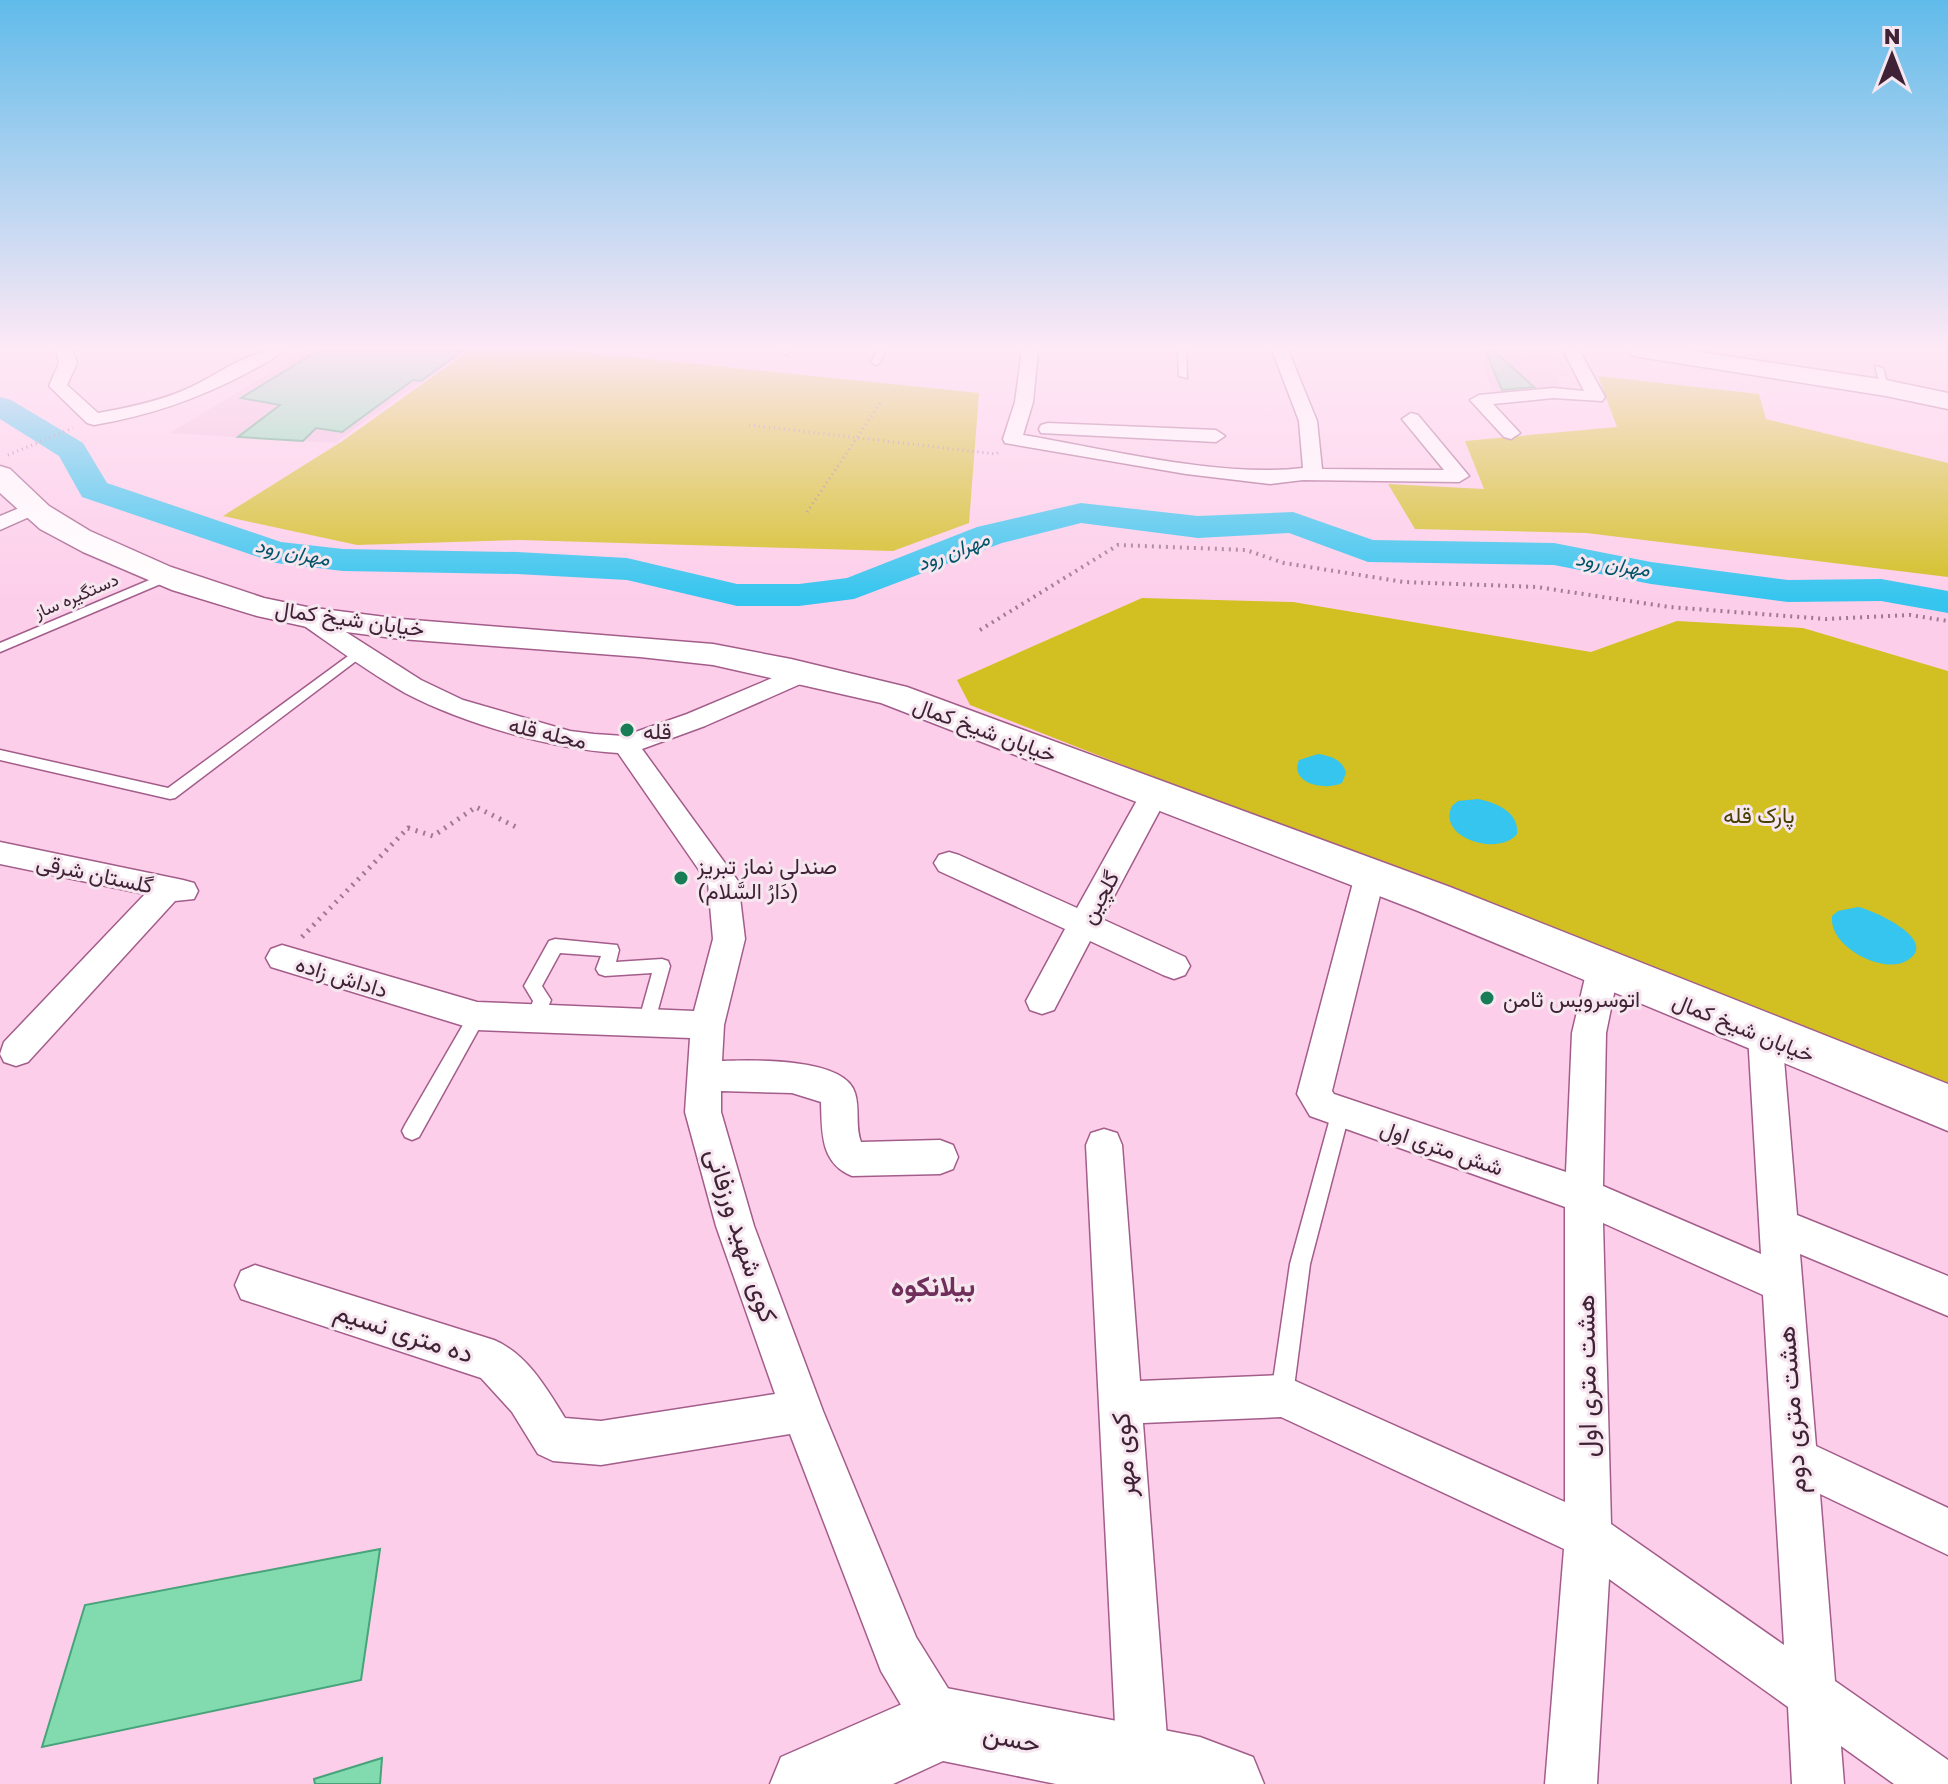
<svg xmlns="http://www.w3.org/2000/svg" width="1948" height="1784" font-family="'Golos Text',Vazirmatn,sans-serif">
<rect width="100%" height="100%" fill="#fdceea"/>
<!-- built -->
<g fill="#f1bedd">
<polygon points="308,350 465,350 335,443 170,433"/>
<polygon points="1479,350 1554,350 1558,351 1569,376 1557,375 1563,389 1493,395"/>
</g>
<!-- green -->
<g fill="#d2bf22">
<polygon points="470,350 560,350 979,393 969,523 893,551 520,540 357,545 223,516 341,442"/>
<polygon points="1598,376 1759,394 1766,419 1948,463 1948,577 1586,533 1415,529 1388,484 1484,489 1465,441 1617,427"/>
<polygon points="1142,598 1293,602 1591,652 1677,621 1803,628 1948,671 1948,1089 970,705 957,680"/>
</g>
<!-- water -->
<g fill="#35c5ee">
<path d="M1318,754C1331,756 1343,760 1346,773L1342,783C1325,791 1289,784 1299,760Z"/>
<path d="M1478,799C1497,803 1519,812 1517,834C1499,857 1436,838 1452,806L1458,801Z"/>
<path d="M1858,907C1873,910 1940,940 1908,960C1883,976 1828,946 1832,916L1838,911Z"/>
</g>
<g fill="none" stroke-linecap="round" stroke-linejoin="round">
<!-- river -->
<polygon fill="#35c5ee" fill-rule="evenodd" points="0,397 11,400 83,443 107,483 281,542 343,549 517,552 627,558 737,584 799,584 847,578 977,527 1081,503 1198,516 1293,512 1373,540 1554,543 1651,562 1788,580 1881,579 1948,591 1948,613 1881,601 1788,602 1651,584 1554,565 1368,562 1289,533 1198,538 1081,523 1002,543 854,599 799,606 737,606 627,580 517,574 343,571 276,563 82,497 59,456 0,419"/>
</g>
<!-- building -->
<g fill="#81dbaf" stroke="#47a37a" stroke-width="2">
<polygon points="319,350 464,350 421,381 413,380 342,432 316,428 303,441 238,437 280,405 241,398"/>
<polygon points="1485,350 1493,350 1534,387 1502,390"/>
<polygon points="380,1549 361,1680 42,1747 85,1605"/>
<polygon points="382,1758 380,1784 315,1784 314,1779"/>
</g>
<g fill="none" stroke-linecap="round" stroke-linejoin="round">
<!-- lane casing -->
<g stroke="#a35d8a" stroke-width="3">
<g id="lane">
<polygon points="783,350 791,350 786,355 782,352"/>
<polygon points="878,350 886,350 879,364 876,365 871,362"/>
<polygon points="1178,350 1186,350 1187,378 1179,376"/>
<polygon points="1875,366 1883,368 1889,390 1881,388"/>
<polygon points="166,573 172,577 170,580 0,652 0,643"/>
<polygon points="359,648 365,652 364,655 175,798 170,799 0,760 0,750 168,788"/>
<polygon points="555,939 617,945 619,950 616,962 662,959 668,961 670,966 653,1028 647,1030 641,1028 638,1023 652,973 605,976 599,974 596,969 601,956 560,953 542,986 551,1000 541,1024 535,1026 529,1024 526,1019 533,1001 524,986 549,941"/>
<polygon points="477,1009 483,1011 486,1016 419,1137 412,1140 405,1137 402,1131 405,1125 471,1011"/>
<polygon points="1341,1103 1348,1105 1350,1111 1310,1264 1293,1395 1290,1403 1282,1406 1274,1403 1271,1395 1290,1264 1332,1111 1334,1105"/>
</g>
</g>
<!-- street casing -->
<g stroke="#a35d8a" stroke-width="3">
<g id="street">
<path d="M56,350H72L77,363L67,385L98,413C127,408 155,402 182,391C214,378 249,348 283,350C274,360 259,366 247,373C198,399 148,416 94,425L87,423L49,386L59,363Z"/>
<path d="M1022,350H1038L1033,402L1023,435C1107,449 1220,478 1303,468L1299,421L1272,350H1288L1317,421L1322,469L1444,470L1402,419L1411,413L1418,415L1469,476L1459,482L1303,480L1270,484L1186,474L1005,443L1003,439L1015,402Z"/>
<polygon points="1563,350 1579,350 1605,397 1602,401 1553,398 1493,404 1520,433 1511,439 1504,437 1470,400 1479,395 1553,388 1584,391"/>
<polygon points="1048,423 1216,430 1225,436 1216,442 1041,433 1039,429 1041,425"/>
<polygon points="29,504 36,506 39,510 36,514 0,530 0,516"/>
<path d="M305,609L313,611L421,680L463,700L570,731L594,734L624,736L687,714L796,668H814L817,673L814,678L705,726L642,749L738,881L745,939L724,1025L722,1061C752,1060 845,1057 855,1093C860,1109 855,1127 861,1142L940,1140L953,1145L958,1157L953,1169L940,1174L852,1176C820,1163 822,1132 821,1102L792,1093L721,1091V1112L754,1226L823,1411L916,1637L959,1706L966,1724L959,1742L941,1749L923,1742L881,1671L790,1434L601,1465L553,1461L538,1454L512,1412L481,1378L241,1299L235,1285L241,1271L255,1265L494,1340C527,1354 547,1389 565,1418L601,1421L775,1394L716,1226L685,1112L690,1038L477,1030L271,967L266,958L271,949L282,945L477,1002L694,1011L713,939L708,883L618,753C552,749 464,724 405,693C368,672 332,645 297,621L293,616L297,611Z"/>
<polygon points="1155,783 1165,786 1169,793 1102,919 1185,957 1190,966 1185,975 1174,979 1163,975 1090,941 1054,1010 1042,1014 1030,1010 1026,1001 1065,929 939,871 934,863 939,855 949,852 959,855 1077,908 1145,786"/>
<polygon points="0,842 183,880 194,883 198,891 194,899 175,901 28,1062 16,1066 4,1062 0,1054 4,1042 145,894 0,864"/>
<path d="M1370,864L1380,867L1385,875L1332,1091L1334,1094L1566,1172L1572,1033L1587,969L1592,960L1603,956L1614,960L1619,969L1606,1033L1603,1186L1761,1254L1748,1035L1753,1025L1765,1021L1777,1025L1782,1035L1797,1215L1948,1276V1316L1800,1254L1816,1446L1948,1508V1555L1820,1494L1835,1681L1948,1760V1784H1894L1841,1746L1844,1784H1792L1788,1707L1609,1579L1597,1784H1545L1564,1549L1281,1417L1143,1423L1169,1764L1161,1782H1125L1117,1764L1086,1145L1091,1133L1104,1129L1117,1133L1122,1145L1140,1381L1282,1375L1565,1502V1207L1310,1116L1297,1094L1355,875L1360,867ZM1603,1223L1763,1295L1784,1645L1611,1524Z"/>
</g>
</g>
<!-- secondary casing -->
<g stroke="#a35d8a" stroke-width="3">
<g id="secondary">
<polygon points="1628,350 1686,350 1886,380 1948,393 1948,409 1886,396 1640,357 1631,355"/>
<polygon points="0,466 10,469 49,506 90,531 171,567 264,598 307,607 401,619 713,644 791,659 907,687 1450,887 1948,1084 1948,1131 1418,911 881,703 713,665 640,657 401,639 307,627 257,616 172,590 83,552 40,529 0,493"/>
<polygon points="941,1687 1200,1737 1253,1757 1264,1784 1056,1784 943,1761 893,1784 770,1784 781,1757"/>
</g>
</g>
<!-- path-far2 -->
<g stroke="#a07991" stroke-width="3" stroke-dasharray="1 4" stroke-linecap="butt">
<polyline points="749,425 996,454 1000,451"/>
<polyline points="8,455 73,428"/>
<polyline points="807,512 881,402"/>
</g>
<!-- path-far1 -->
<polyline stroke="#a07991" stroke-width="4" stroke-dasharray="2 5" stroke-linecap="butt" points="980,630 1118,545 1246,550 1284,563 1404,582 1537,587 1669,607 1826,619 1910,615 1948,621"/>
<!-- path -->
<polyline stroke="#a07991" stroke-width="5" stroke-dasharray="2 6" stroke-linecap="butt" points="302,937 408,828 433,836 476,807 520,829"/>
<!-- lane -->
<use href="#lane" fill="#fff" fill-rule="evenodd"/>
<!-- street -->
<use href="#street" fill="#fff" fill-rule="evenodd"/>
<!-- secondary -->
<use href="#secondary" fill="#fff" fill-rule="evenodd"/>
</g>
<!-- sky -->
<linearGradient id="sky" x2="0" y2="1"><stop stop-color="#60bbea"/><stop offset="0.58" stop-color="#fee9f6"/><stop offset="1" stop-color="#fee9f6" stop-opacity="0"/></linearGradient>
<rect width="1948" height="599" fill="url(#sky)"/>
<!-- markers -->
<g fill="#177d56" stroke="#f6e6ef" stroke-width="3">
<circle cx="627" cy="730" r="8"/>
<circle cx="681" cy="878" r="8"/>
<circle cx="1487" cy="998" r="8"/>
</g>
<g text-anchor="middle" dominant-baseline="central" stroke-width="6" stroke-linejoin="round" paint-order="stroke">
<!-- far-street labels -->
<g font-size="18" fill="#402236" stroke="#f6e6ef">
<text transform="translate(76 595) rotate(-23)">دستگیره ساز</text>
</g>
<!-- far-water labels -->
<g font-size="20" font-style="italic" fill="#005469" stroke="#f6e6ef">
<text transform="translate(953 550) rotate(-21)">مهران رود</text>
<text transform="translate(293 551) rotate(11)">مهران رود</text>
<text transform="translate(1613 563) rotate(9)">مهران رود</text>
</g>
<!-- street labels -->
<g font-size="22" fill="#402236" stroke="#f6e6ef">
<text transform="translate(350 618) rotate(8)">خیابان شیخ کمال</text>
<text transform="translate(985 729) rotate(20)">خیابان شیخ کمال</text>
<text transform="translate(548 732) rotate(13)">محله قله</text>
<text transform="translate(95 873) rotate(12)">گلستان شرقی</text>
<text transform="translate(1099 897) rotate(-61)">گلچین</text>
<text transform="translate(342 976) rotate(17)">داداش زاده</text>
<text transform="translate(1744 1027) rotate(22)">خیابان شیخ کمال</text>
<text transform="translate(1442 1147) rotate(19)">شش متری اول</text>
</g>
<!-- poi labels -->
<g font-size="22" fill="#402236" stroke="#f6e6ef" text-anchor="start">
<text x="643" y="730">قله</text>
<text x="697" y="865">صندلی نماز تبریز<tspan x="697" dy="25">(دَارُ السَّلام)</tspan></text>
<text x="1503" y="998">اتوسرویس ثامن</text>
</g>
<!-- park labels -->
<g font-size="22" fill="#484000" stroke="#f6e6ef">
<text x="1759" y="814">پارک قله</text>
</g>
<!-- near-street labels -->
<g font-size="26" fill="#402236" stroke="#f6e6ef">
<text transform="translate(742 1235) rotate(72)">کوی شهید ورزفانی</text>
<text transform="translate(404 1332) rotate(18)">ده متری نسیم</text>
<text transform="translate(1586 1376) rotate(-91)">هشت متری اول</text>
<text transform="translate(1791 1410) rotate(-94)">هشت متری دوم</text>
<text transform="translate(1123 1455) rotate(-94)">کوی مهر</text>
<text transform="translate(1012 1738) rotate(11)">حسن</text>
</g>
<!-- near-neighbourhood labels -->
<g font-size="28" font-weight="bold" fill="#702f5b" stroke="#f6e6ef">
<text x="933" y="1285">بیلانکوه</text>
</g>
</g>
<!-- north arrow -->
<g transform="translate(1892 56)" stroke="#f6e6ef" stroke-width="6" paint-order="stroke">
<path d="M0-6L14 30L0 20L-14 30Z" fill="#402236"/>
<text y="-12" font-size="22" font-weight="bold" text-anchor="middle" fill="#402236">N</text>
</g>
</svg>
